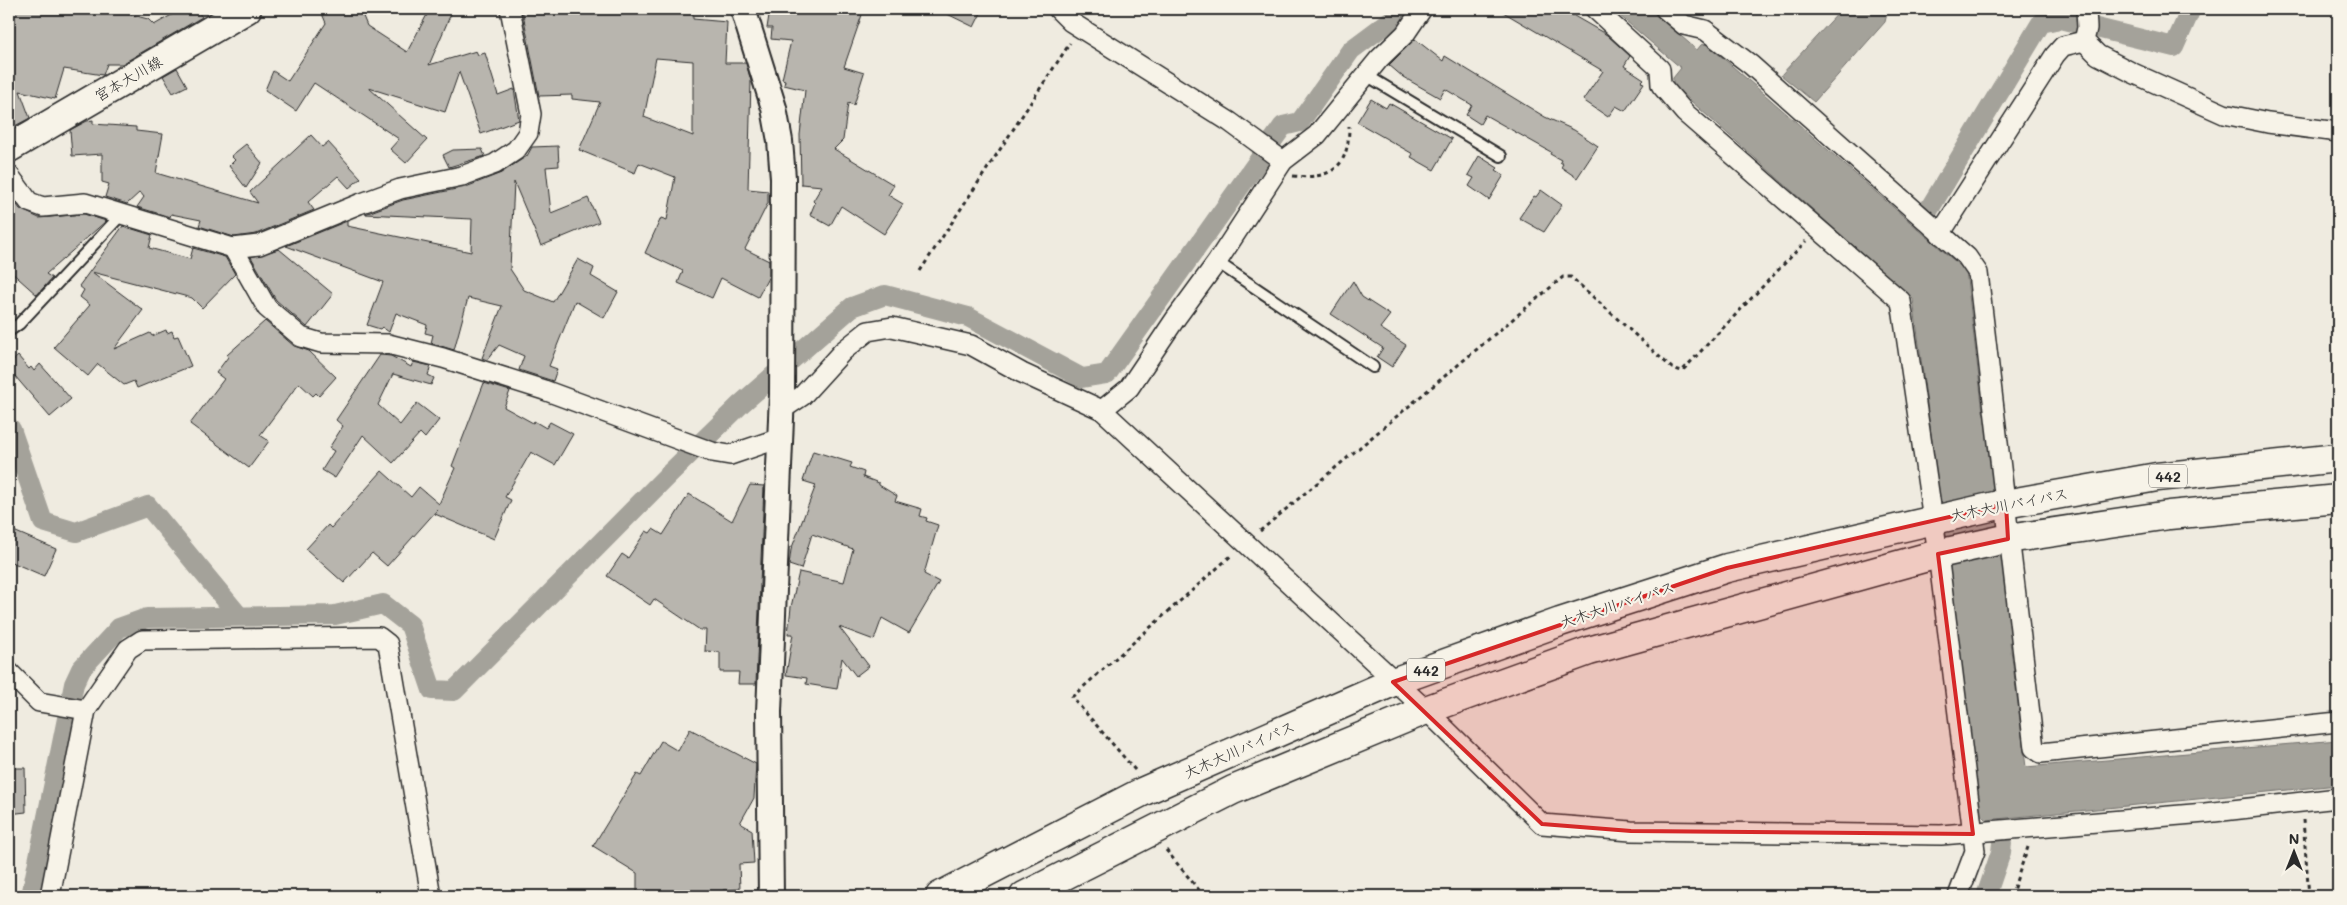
<svg xmlns="http://www.w3.org/2000/svg" width="2347" height="905" font-family="Mali,'Klee One',sans-serif">
<rect width="100%" height="100%" fill="#efebe0"/>
<filter id="ink" filterUnits="userSpaceOnUse"><feTurbulence type="fractalNoise" baseFrequency=".02" numOctaves="2"/><feDisplacementMap in="SourceGraphic" scale="10" xChannelSelector="R" yChannelSelector="G"/><feConvolveMatrix kernelMatrix="1 2 1 2 8 2 1 2 1" color-interpolation-filters="sRGB"/></filter>
<g filter="url(#ink)">
<!-- water -->
<g fill="#a4a29a" stroke="#74726e">
<path d="M1612,9H1650L1697,50L1701,45L1707,44L1966,271L1983,412L1986,414C1995,489 2001,564 2012,639L2010,642L2026,767L2338,740V785L1986,820L1979,813L1950,576L1913,299L1673,85V78L1681,68Z"/>
<polygon points="1842,9 1888,9 1885,22 1814,102 1781,75"/>
</g>
<g fill="none" stroke-linecap="round" stroke-linejoin="round">
<!-- canal -->
<g stroke="#a4a29a" stroke-width="20">
<polyline points="1928,211 2041,23 2060,19 2174,47 2191,9"/>
<polyline points="9,428 11,429 43,522 76,532 148,506 239,616"/>
<polyline points="31,896 74,684 81,669 119,628 147,618 335,615 383,604 410,625 432,690 454,691 667,476 741,404 852,307 885,295 968,317 1082,378 1107,374 1283,126 1300,122 1351,50 1398,15 1401,9"/>
<polyline points="1986,896 2001,852 2002,843"/>
</g>
</g>
<!-- building -->
<g fill="#b8b5ae" stroke="#2b2b2b" fill-rule="evenodd">
<polygon points="9,9 109,9 148,19 154,25 182,9 196,9 202,17 122,64 107,64 103,75 64,69 55,99 20,91 30,118 13,127 9,116"/>
<polygon points="320,9 360,9 367,26 407,52 430,9 453,9 429,65 476,51 478,55 485,53 498,95 514,89 519,120 481,134 459,72 445,112 369,88 427,140 406,163 390,149 399,139 314,83 296,111 265,90 273,71 288,81 326,23"/>
<path d="M522,9H670L693,12V19L727,22L725,63H746L751,81L748,189L768,191V203L745,249L769,261V276L758,297L721,278L712,298L678,283L683,271L645,253L661,218L667,220L675,177L639,163L635,173L579,150L600,102L572,99V95L539,96ZM656,58L693,61V136L644,117Z"/>
<polygon points="770,9 864,9 844,67 864,73 854,105 848,103 843,140 834,149 894,185 888,195 903,204 884,234 841,206 830,226 810,215 815,203 813,201 822,186 801,184 800,135 805,90 784,85 785,80 782,79 791,41 771,39 772,28 767,28"/>
<polygon points="937,9 983,9 974,27"/>
<polygon points="1498,9 1562,9 1607,35 1630,56 1624,66 1644,79 1641,82 1644,83 1625,111 1616,106 1608,117 1583,100 1603,71"/>
<polygon points="1415,39 1443,61 1445,56 1545,117 1574,130 1598,146 1577,178 1561,167 1563,164 1560,162 1561,160 1550,154 1551,152 1485,115 1480,124 1466,115 1472,105 1445,89 1440,98 1403,77 1389,65"/>
<polygon points="177,68 187,86 173,93 163,76"/>
<polygon points="1371,99 1386,108 1389,103 1452,139 1434,170 1411,157 1413,154 1357,122"/>
<polygon points="93,120 93,124 136,127 136,131 163,134 156,173 258,203 250,192 311,135 322,147 328,142 361,178 349,188 338,176 308,202 314,210 256,234 234,237 199,226 201,220 171,214 170,217 137,207 144,197 140,192 127,204 105,197 109,184 102,182 102,154 72,156 70,130 87,121"/>
<polygon points="246,144 262,163 246,188 229,166 235,160 231,156"/>
<polygon points="558,146 559,166 546,167 551,213 588,198 599,222 541,246 514,182 510,269 524,290 553,302 578,259 594,268 591,276 618,292 604,318 575,301 549,366 557,369 553,381 519,370 524,356 499,345 487,360 482,358 502,306 468,298 454,350 431,343 433,335 425,333 427,325 396,313 389,332 382,327 380,329 367,325 383,282 286,246 347,221 347,226 471,252 472,219 365,214 403,200 466,187 501,173 527,156 532,147"/>
<polygon points="482,149 485,156 449,167 443,155 453,150"/>
<polygon points="1479,156 1498,168 1496,170 1504,175 1489,200 1469,186 1474,178 1468,175"/>
<polygon points="1541,190 1562,205 1544,232 1519,218 1534,196 1536,197"/>
<polygon points="9,194 20,209 39,218 84,214 106,221 46,274 52,278 37,295 9,270"/>
<polygon points="123,226 152,235 149,248 190,259 193,248 225,257 235,274 202,308 192,298 92,272 143,310 114,349 150,333 152,336 166,330 167,333 172,331 174,337 178,336 191,366 137,388 134,381 124,385 98,364 88,376 54,347 90,305 80,297 84,290 79,286"/>
<polygon points="279,249 333,294 307,327 276,300 251,257"/>
<polygon points="1353,281 1362,297 1390,315 1380,328 1406,345 1392,367 1377,357 1383,348 1331,314"/>
<polygon points="265,321 294,346 309,351 336,377 319,396 316,393 313,396 299,383 260,435 269,441 249,468 190,424 224,379 216,373 228,357 227,355"/>
<polygon points="380,355 391,356 411,367 413,362 431,366 428,375 434,378 431,385 393,374 378,405 400,425 417,403 439,420 425,438 420,433 393,463 363,435 335,478 322,470 334,451 329,448 343,426 336,420"/>
<polygon points="18,356 29,369 31,367 34,371 40,364 71,399 50,417 9,369 9,364"/>
<polygon points="484,383 510,391 504,407 533,423 534,421 546,428 550,422 573,434 555,465 531,452 505,497 511,500 494,539 435,514 437,510 387,566 372,553 344,583 306,549 328,525 331,528 382,471 411,497 419,487 439,504 455,468 452,466"/>
<polygon points="813,451 852,463 850,467 864,472 863,477 879,483 879,485 897,496 895,501 922,509 920,516 927,518 926,521 938,525 924,574 939,582 909,633 882,618 874,640 839,627 869,666 856,676 842,658 837,689 806,684 807,678 786,675 793,634 788,634 791,607 799,572 844,582 853,549 812,534 801,569 789,565 791,550 816,485 803,481"/>
<polygon points="750,485 764,486 756,684 738,684 739,672 720,672 720,652 705,651 706,630 700,630 654,599 650,605 607,576 622,554 628,558 646,531 650,533 653,529 663,535 689,494 732,521"/>
<polygon points="9,529 56,549 44,576 9,561"/>
<polygon points="690,729 756,764 754,798 740,823 752,830 754,863 739,864 740,889 723,890 724,896 637,896 637,873 593,846 637,774 641,776 661,741 678,751"/>
<polygon points="9,768 25,768 26,812 9,814"/>
</g>
<g fill="none" stroke-linecap="round" stroke-linejoin="round">
<!-- service casing -->
<g stroke="#2b2b2b" stroke-width="14">
<g id="service">
<polyline points="1366,75 1501,156"/>
<polyline points="1217,262 1373,367"/>
<polyline points="9,331 19,324 121,215"/>
</g>
</g>
<!-- minor casing -->
<g stroke="#2b2b2b" stroke-width="22">
<g id="minor">
<polyline points="1058,9 1071,22 1230,122 1283,161"/>
<polyline points="1595,9 1660,69 1661,85 1685,113 1901,301 1938,554 1973,834 1975,851 1958,896"/>
<polyline points="1665,9 1684,25 1705,30 1751,65 1967,257 1978,273 2034,748 2041,753 2338,722"/>
<polyline points="2086,9 2087,28 2084,41 2098,55 2133,73 2224,114 2268,123 2338,132"/>
<polyline points="9,175 29,202 43,207 85,203 233,248 259,245 359,204 400,189 462,176 495,164 516,150 528,133 531,114 510,9"/>
<polyline points="1940,234 2055,55 2063,46 2084,41"/>
<polyline points="233,248 267,308 301,337 321,343 388,344 443,358 544,390 712,452 730,455 780,438"/>
<polyline points="781,410 802,396 843,351 868,331 892,327 971,345 1022,373 1102,410 1426,710 1542,824 1631,831 1941,835 2205,813 2338,798"/>
<polyline points="1102,410 1129,388 1176,318 1217,262 1283,161 1317,135 1379,59 1405,34 1422,9"/>
<polyline points="9,672 39,702 86,710"/>
<polyline points="50,896 86,710 128,649 142,640 379,637 388,644 431,896"/>
</g>
</g>
<!-- tertiary casing -->
<g stroke="#2b2b2b" stroke-width="28">
<polyline id="tertiary" points="743,9 774,108 780,141 783,178 782,394 769,712 771,896"/>
</g>
<!-- secondary casing -->
<g stroke="#2b2b2b" stroke-width="31">
<polyline id="secondary" points="9,148 247,9"/>
</g>
<!-- trunk casing -->
<g stroke="#2b2b2b" stroke-width="31">
<g id="trunk">
<polyline points="940,896 1144,791 1393,682 1560,622 1727,568 1999,505 2157,477 2338,458"/>
<polyline points="1024,896 1233,790 1426,710 1589,651 1938,554 2001,540 2169,515 2338,499"/>
</g>
</g>
<!-- path -->
<g stroke="#2b2b2b" stroke-width="3" stroke-dasharray="4 4" stroke-linecap="butt">
<path d="M1293,176C1334,180 1349,165 1349,126"/>
<polyline points="920,271 1070,43"/>
<polyline points="1260,531 1563,277 1571,277 1672,368 1682,371 1806,241"/>
<polyline points="1135,770 1072,697 1233,554"/>
<polyline points="2303,820 2309,896"/>
<polyline points="1166,850 1204,896"/>
<polyline points="2011,896 2028,847"/>
</g>
<!-- service -->
<use href="#service" stroke="#f7f3e8" stroke-width="10"/>
<!-- minor -->
<use href="#minor" stroke="#f7f3e8" stroke-width="19"/>
<!-- tertiary -->
<use href="#tertiary" stroke="#f7f3e8" stroke-width="24"/>
<!-- secondary -->
<use href="#secondary" stroke="#f7f3e8" stroke-width="28"/>
<!-- trunk -->
<use href="#trunk" stroke="#f7f3e8" stroke-width="28"/>
</g>
</g>
<!-- marked area -->
<path fill="#d62828" fill-opacity="0.2" stroke="#d62828" stroke-width="4" stroke-linejoin="round" d="M2006,504L2008,539L1938,554L1973,834L1631,831L1542,824L1393,682L1727,568Z"/>
<g text-anchor="middle" dominant-baseline="central" stroke-width="4.5" stroke-linejoin="round" paint-order="stroke">
<!-- shield labels -->
<g fill="#f7f3e8" stroke="#686764" stroke-width="1">
<rect x="2149" y="464.5" width="38" height="23" rx="4"/>
<rect x="1407" y="658.5" width="38" height="23" rx="4"/>
</g>
<g font-size="14" font-weight="bold" fill="#2b2b2b">
<text x="2168" y="476">442</text>
<text x="1426" y="670">442</text>
</g>
<!-- street labels -->
<g font-size="15" fill="#2b2b2b" stroke="#f7f3e8">
<text transform="translate(128 78) rotate(-30)">宮本大川線</text>
<text transform="translate(2009 504) rotate(-11)">大木大川バイパス</text>
<text transform="translate(1617 604) rotate(-18)">大木大川バイパス</text>
<text transform="translate(1239 749) rotate(-24)">大木大川バイパス</text>
</g>
</g>
<!-- margin -->
<rect width="2347" height="905" fill="none" stroke="#f7f3e8" stroke-width="30"/>
<rect x="15" y="15" width="2317" height="875" fill="none" stroke="#2b2b2b" stroke-width="2" filter="url(#ink)"/>
<!-- north arrow -->
<g transform="translate(2294 852)" stroke="#f7f3e8" stroke-width="4" paint-order="stroke">
<path d="M0-4L9 19L0 12L-9 19Z" fill="#2b2b2b"/>
<text y="-8" font-size="14" font-weight="bold" text-anchor="middle" fill="#2b2b2b">N</text>
</g>
</svg>
